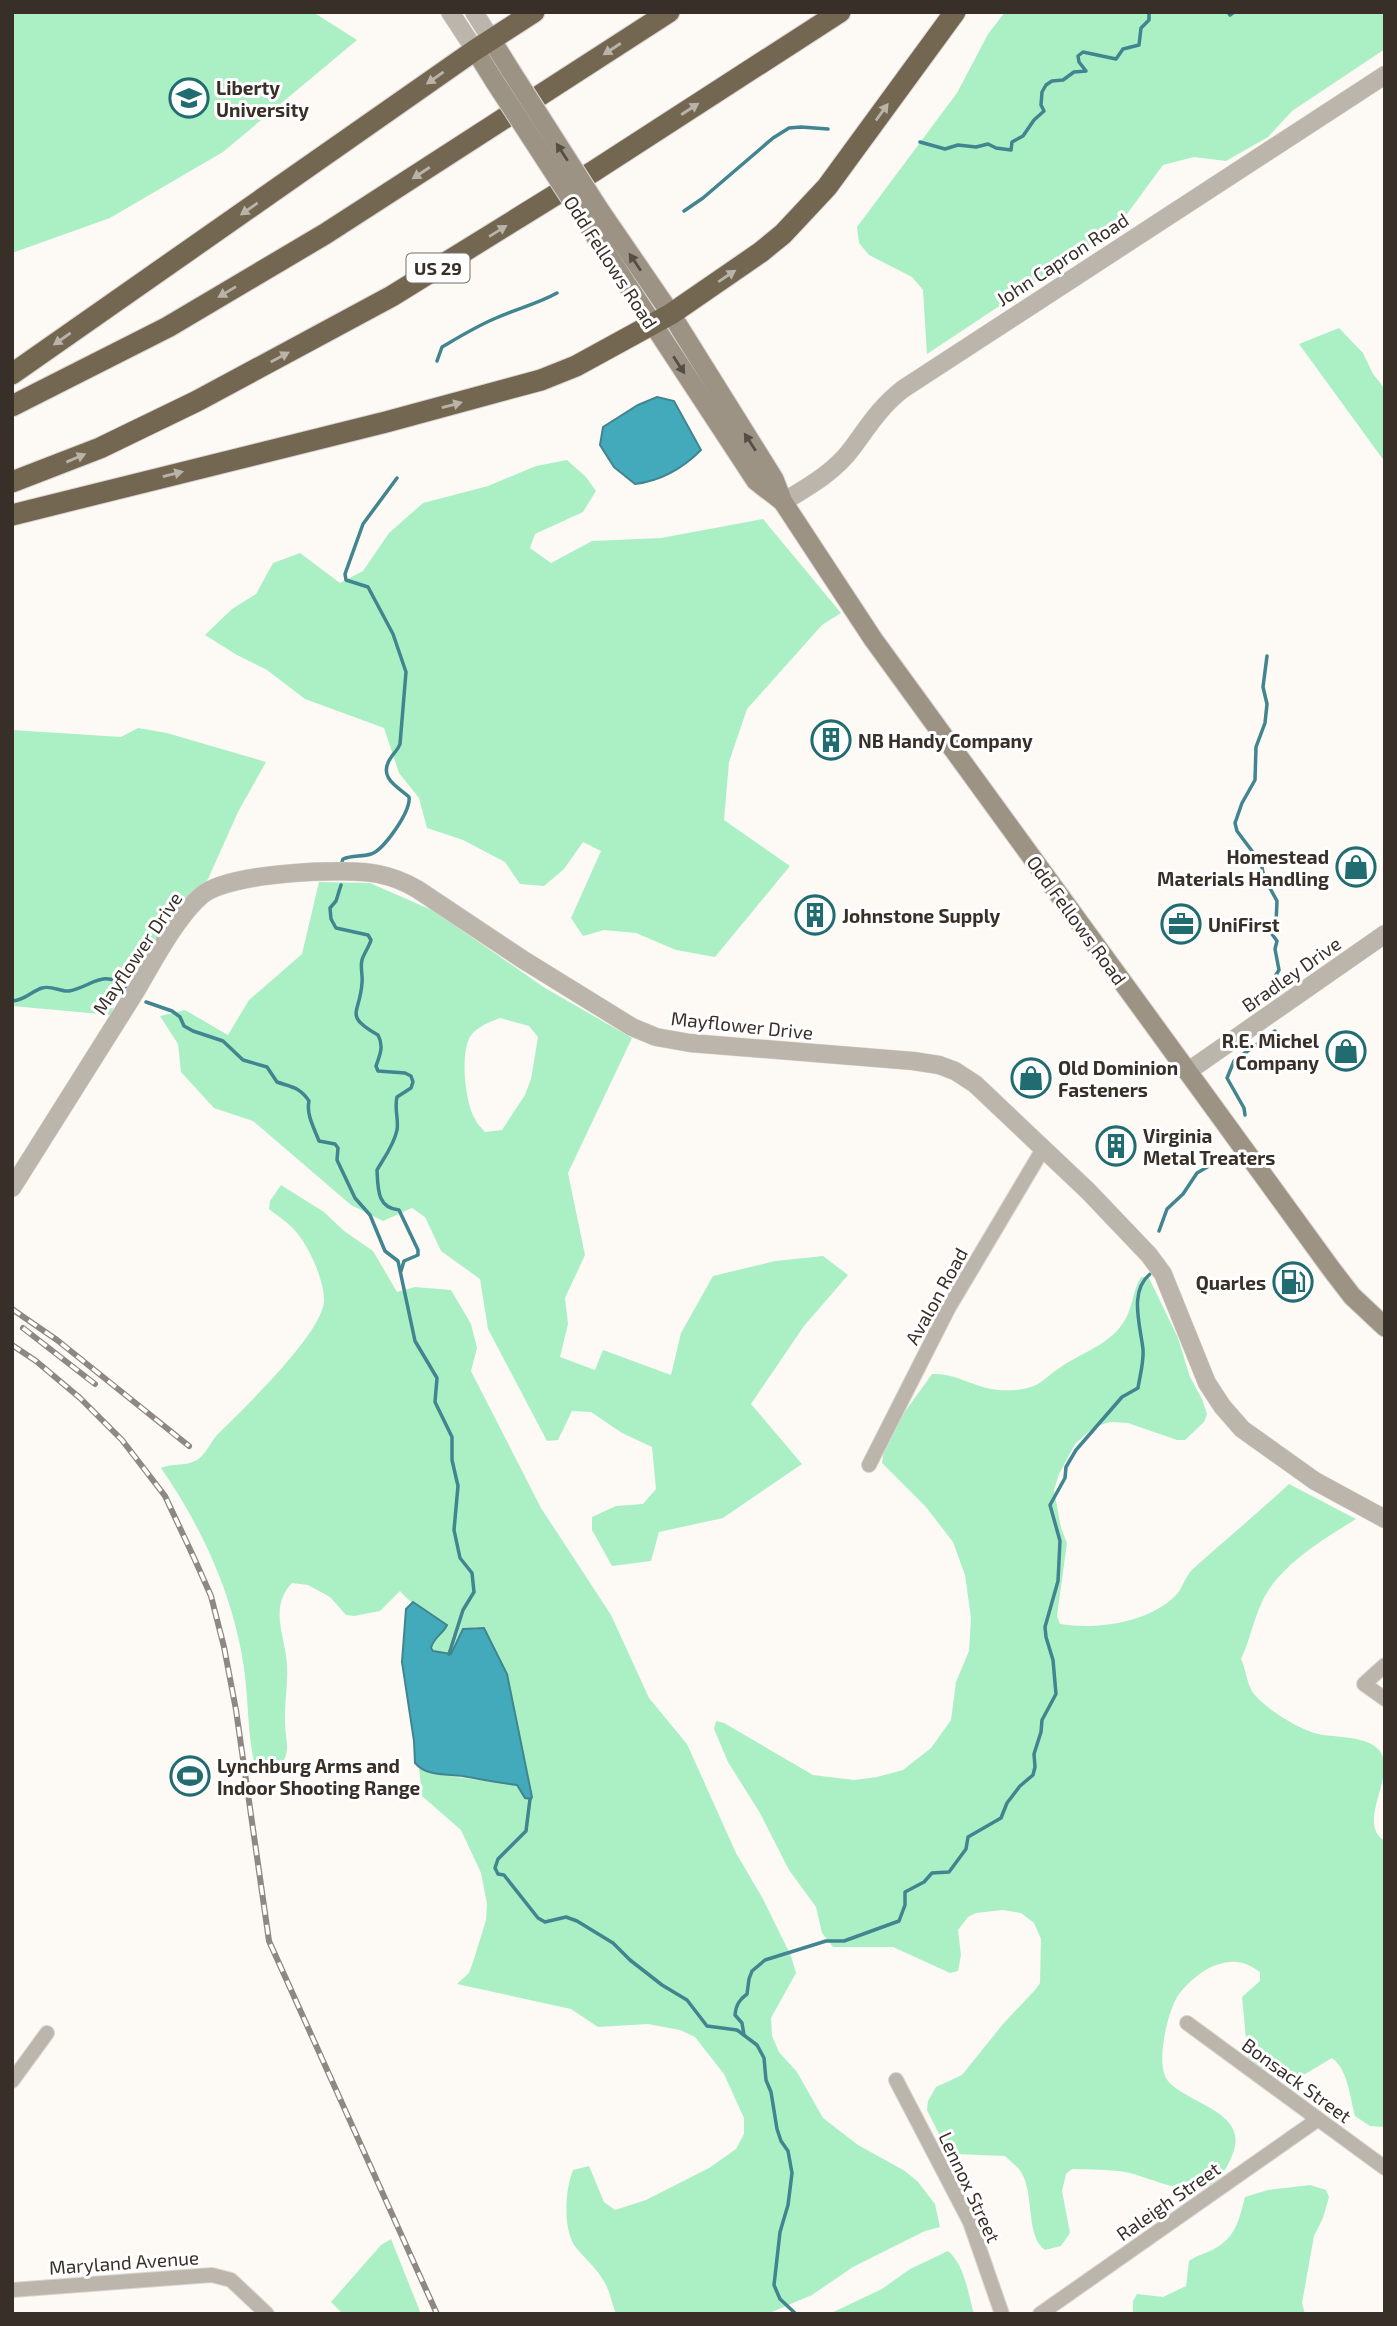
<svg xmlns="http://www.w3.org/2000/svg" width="1397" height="2326" font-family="'Exo 2',sans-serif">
<rect width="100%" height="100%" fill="#fdf9f5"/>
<!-- green -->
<g fill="#abf0c5" fill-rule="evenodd">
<polygon points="12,12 313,12 357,40 223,152 110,218 12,253"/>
<polygon points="1005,12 1385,12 1385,49 1292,111 1268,137 1226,161 1194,157 1163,165 1124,218 1096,242 927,354 923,290 912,277 869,255 859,243 857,227 957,93 988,34"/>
<polygon points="1339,328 1363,353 1373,374 1385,389 1385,462 1299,344"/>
<polygon points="567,460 586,477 596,491 583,512 535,534 530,548 551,563 592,541 661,538 763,519 841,613 822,625 747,709 729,762 724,820 790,866 715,957 676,950 636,933 604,930 583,936 571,918 601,851 583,842 564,869 544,886 520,884 505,862 463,840 427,828 419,798 399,773 384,728 305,699 267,670 237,655 205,635 232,609 256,594 273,563 300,553 340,583 363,571 389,533 423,503 488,486 536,466"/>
<polygon points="138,728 167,733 266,762 238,812 208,879 143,960 114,1005 111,1015 12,1006 12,730 121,737"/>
<path d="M319,882L370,883L434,911L545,988L632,1038L568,1173L585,1255L565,1298L568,1324L560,1357L595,1370L603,1350L671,1375L681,1333L713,1276L775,1261L823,1256L848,1275L804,1326L751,1404L802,1464L723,1518L659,1532L651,1561L612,1566L592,1530V1517L616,1506L643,1504L656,1489L652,1447L622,1433L591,1412L572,1411L558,1440L547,1441L488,1329L480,1279L441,1251L425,1217L412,1208L383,1221L351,1205L253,1121L214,1108L181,1072L178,1044L160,1016L185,1010L228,1035L249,1000L302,954ZM500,1018L529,1026L538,1037L531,1079L525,1095L502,1130L485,1132C482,1128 477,1124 475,1119C465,1103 459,1049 472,1034C479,1026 490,1022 500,1018Z"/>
<path d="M281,1185L324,1212L344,1231L373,1251L397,1292L415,1287L451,1290L471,1324L477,1348L471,1371L541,1508L611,1615L649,1698L687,1744L736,1853L763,1899L791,1956L796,1973L771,2018L772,2036L779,2052L797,2072L823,2118L858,2145L905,2171L918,2182L935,2204L940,2227L925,2231L853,2267L812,2295L767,2314H616C612,2304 610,2292 605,2283C597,2269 587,2260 577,2249C562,2231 565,2190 573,2170L589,2166L604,2202L615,2210L646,2200L709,2168L736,2149L744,2134V2118L724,2074L695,2037L680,2030L648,2024L598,2027L571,2009L457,1984L469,1973L473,1962L486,1920L487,1904L481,1873L461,1830L422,1796L419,1768L426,1771L455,1777L517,1785L532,1797L507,1674L491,1645L489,1636L477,1627L463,1629L451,1654L433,1651L430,1648C433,1638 444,1634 446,1624C430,1613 411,1605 400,1591L380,1611L354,1616L346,1615L330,1597L308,1585L292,1583C268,1608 286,1637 287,1666C288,1683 285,1699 285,1715C284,1745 296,1753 271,1775L257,1774C247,1739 249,1704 244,1668C234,1597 202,1527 161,1468C175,1462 188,1468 201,1457C207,1451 211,1442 217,1435C243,1409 320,1336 324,1302C325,1283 310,1248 297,1233C290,1224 278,1216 269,1209L270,1201Z"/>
<path d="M1141,1277L1149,1278L1178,1338L1190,1377L1202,1399L1207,1414L1204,1422L1185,1440H1177L1128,1423L1110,1422L1094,1427L1075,1444L1059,1474L1054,1490L1061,1528L1067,1543L1057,1616L1060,1624C1096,1630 1149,1623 1176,1595C1183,1588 1185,1576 1193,1569C1225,1540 1258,1513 1289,1484L1356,1519C1324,1539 1278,1566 1262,1602C1253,1621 1250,1640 1241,1659C1246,1669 1247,1686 1254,1694C1266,1709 1300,1730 1318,1734C1336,1738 1367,1735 1380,1751C1397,1777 1355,1823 1385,1841V2127L1370,2126L1355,2116C1350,2098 1348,2069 1332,2058L1295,2080L1254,2065L1248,2059L1242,1997L1260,1981V1972C1245,1961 1234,1959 1216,1965C1202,1970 1184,1985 1176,1999C1167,2016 1155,2065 1168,2081C1188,2104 1249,2112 1233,2153C1230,2162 1224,2173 1217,2180C1193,2202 1152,2177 1125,2172C1108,2169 1089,2170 1072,2169L1066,2174L1062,2191L1070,2233L1061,2246L1045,2250C1025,2236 1035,2194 1021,2172C1017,2166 1010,2161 1005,2156L955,2154L943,2142L927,2110L928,2101L936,2087L962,2075L1003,2024L1035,1990L1040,1983L1041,1939L1034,1923L1021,1913L1003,1910L976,1913L968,1917L958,1930L961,1955L958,1971L950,1973L893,1947H833L822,1933L816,1907L789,1870L760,1813L728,1762L714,1729L716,1721L724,1723L813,1775L854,1780L877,1777L903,1770L931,1748L951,1720L956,1682L969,1651L971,1618L965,1575L953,1542L926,1507L882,1463C885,1433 915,1399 932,1374C957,1373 974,1388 999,1390C1011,1391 1025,1390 1036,1385C1044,1381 1050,1374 1058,1369C1081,1352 1112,1345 1126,1318C1133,1305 1133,1290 1141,1277Z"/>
<path d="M1310,2185L1326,2190L1329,2197L1323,2218L1314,2236L1302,2303L1305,2314H1133V2301L1137,2294L1163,2297L1186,2286L1189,2261C1199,2254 1211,2252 1219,2246C1237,2234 1240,2216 1245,2197L1268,2190Z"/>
<polygon points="391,2239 421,2314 343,2314 331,2302 381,2245"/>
<path d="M948,2251C965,2265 968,2294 974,2314H829L882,2289L910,2269Z"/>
</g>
<!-- water -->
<g fill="#43aabb" stroke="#40858f" stroke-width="2">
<path d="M657,397L674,401L701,450C683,468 660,481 635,484L614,467L600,445L603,427L638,405Z"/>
<path d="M413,1602L447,1625C443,1634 433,1638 431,1648L433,1651L451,1654L463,1629L484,1628L507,1674L532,1797L531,1799L525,1798L517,1785C500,1783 484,1780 468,1777C450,1773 428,1778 415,1763L414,1741L402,1662L406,1609Z"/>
</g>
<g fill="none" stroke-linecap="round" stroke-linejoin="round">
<!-- stream -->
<g stroke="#40858f" stroke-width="3.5">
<polyline points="1228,12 1230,15 1234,12"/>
<polyline points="920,142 945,149 958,145 976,147 988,144 996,148 1011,150 1012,142 1023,136 1034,120 1044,111 1041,105 1042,92 1046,85 1052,81 1063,80 1074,72 1086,71 1079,62 1078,56 1083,52 1116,59 1123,49 1139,45 1141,28 1149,20 1149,12"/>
<polyline points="684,211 703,198 773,138 789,128 801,127 828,129"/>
<path d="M437,361L442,347C459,337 477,326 496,318C516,309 537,304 557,293"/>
<polyline points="1267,656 1263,687 1267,704 1265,723 1256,747 1255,780 1242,803 1235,823 1237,831 1261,863 1264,877 1277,901 1276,923 1269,930 1277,941 1275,949 1279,970 1276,975 1277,983"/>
<path d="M342,862L343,859C352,855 362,857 371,854C384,850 411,811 409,797C398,787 378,778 390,759C393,753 397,752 400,744L406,672L393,634L368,587L346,580L345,574L363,524L397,478"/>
<path d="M341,885L336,901L330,908L331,919L336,928L368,935L371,940C369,947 364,953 362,960C360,968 363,975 362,983C360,1014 343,1015 378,1035C384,1046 380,1055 376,1066L378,1071L405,1073L411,1076L413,1082L411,1088L397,1097C394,1108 399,1120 397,1130C394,1145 384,1158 377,1170C378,1189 377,1208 399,1210L418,1250V1255L404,1261L401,1271"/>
<path d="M12,1001C24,1001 32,991 42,988C51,985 61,992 69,991C92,987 102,968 126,987"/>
<path d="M146,1002L172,1011L180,1017L184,1026L193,1031L223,1041L243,1060L267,1067L277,1082C291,1087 300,1087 309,1101C306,1114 314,1128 319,1141L335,1144L338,1148L337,1160L355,1198L370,1215L385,1251L398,1261L415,1341L437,1378L435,1402L452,1437V1460L458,1486L454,1530L460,1558L472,1573L474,1592L463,1610L449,1654"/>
<polyline points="1245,1115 1244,1108 1227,1078 1234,1061 1275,1031"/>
<polyline points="1159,1231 1167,1209 1183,1194 1197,1173 1209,1166 1211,1161"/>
<polyline points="530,1799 526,1831 498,1859 495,1868 498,1874 504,1875 538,1918 545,1922 566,1917 577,1921 613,1943 630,1960 662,1985 687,2000 707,2026 737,2030 757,2045 764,2058 766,2080 771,2092 777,2129 781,2141 788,2151 792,2173 788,2205 780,2232 774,2285 780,2299 796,2314"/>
<path d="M744,2035L742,2023L735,2015C736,2005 739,2000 747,1994L749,1979L752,1971L765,1960L826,1941H844L899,1921L905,1905V1892L924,1882L932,1873L949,1872L966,1849L968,1837L1001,1818L1007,1803L1020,1786L1033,1775L1035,1767L1034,1754L1041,1732L1042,1720L1056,1694L1053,1660L1046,1637L1045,1627L1058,1581L1060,1541L1050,1505L1065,1478L1066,1467L1076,1450L1122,1397L1138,1388C1140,1375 1144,1362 1143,1349C1140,1324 1129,1291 1150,1274"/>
</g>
<!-- minor casing -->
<g stroke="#dad5d0" stroke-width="16">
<g id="minor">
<polyline points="869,1465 948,1309 1043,1149"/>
<polyline points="1385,1665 1364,1684 1385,1699"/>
<polyline points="1187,2023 1385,2168"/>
<polyline points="896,2080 970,2222 1002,2314"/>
<polyline points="12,2081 47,2033"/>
<polyline points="12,2290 212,2275 231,2280 267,2314"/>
<polyline points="1040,2314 1317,2120"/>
</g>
</g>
<!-- tertiary casing -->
<g stroke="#dad5d0" stroke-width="19">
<g id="tertiary">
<polyline points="450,12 475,50"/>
<polyline points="474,12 491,39"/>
<path d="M783,502C808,487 835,472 853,447C869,425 881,406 903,389L1385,75"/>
<polyline points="1187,1072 1385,934"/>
<path d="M12,1188C53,1122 95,1057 136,991C153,962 177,916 202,895C228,873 344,867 378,874C393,877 405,882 417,889L522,959L632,1027L656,1037L690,1043L913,1061L939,1065L955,1071L975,1084L1088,1191L1149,1255L1163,1274L1207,1383L1222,1406L1242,1429L1315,1481L1385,1519"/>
</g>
</g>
<!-- secondary casing -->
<g stroke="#dad5d0" stroke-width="21">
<g id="secondary">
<polyline points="491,39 511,71"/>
<polyline points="475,50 495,82"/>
<polyline points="599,209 671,314 774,479 783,502 873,639 1332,1270 1352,1296 1385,1327"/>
<polyline points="584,219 756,481 782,501"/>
</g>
</g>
<!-- motorway casing -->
<g stroke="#dad5d0" stroke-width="23">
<g id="motorway">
<polyline points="12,374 475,50 534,12"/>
<polyline points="12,406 168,327 325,234 669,12"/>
<polyline points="12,482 100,448 197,401 392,296 594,171 840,12"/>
<polyline points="12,515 386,422 541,380 576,366 671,314 761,252 783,234 827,187 955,12"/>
</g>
</g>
<!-- minor -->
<use href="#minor" stroke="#bbb5ab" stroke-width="14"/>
<!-- tertiary -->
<use href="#tertiary" stroke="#bbb5ab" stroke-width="18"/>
<!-- secondary -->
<use href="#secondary" stroke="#9d9385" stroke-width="19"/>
<!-- motorway -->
<use href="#motorway" stroke="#746752" stroke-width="21"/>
<!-- rail casing -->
<g stroke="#8f8882" stroke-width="6">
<g id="rail">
<polyline points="12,1309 57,1340 189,1446"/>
<polyline points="23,1328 95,1384"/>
<polyline points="12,1345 36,1361 80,1398 122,1440 165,1496 195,1560 211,1596 224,1647 236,1710 269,1941 437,2314"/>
</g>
</g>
<!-- rail -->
<use href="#rail" stroke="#fff" stroke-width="3.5" stroke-dasharray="10" stroke-linecap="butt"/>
<!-- secondary-bridge casing -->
<g stroke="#dad5d0" stroke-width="21" stroke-linecap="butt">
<g id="secondary-bridge">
<polyline points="511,71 599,209"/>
<polyline points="495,82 584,219"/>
</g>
</g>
<!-- secondary-bridge -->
<use href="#secondary-bridge" stroke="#9d9385" stroke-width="19"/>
</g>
<!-- one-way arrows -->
<defs><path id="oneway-solid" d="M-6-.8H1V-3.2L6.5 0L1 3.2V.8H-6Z" transform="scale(1.75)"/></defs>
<g fill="#bab3a8">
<use href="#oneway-solid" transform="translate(612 49) rotate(147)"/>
<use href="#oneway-solid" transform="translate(435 78) rotate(145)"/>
<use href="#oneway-solid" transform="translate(690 109) rotate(-33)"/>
<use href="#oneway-solid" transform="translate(882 112) rotate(-54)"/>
<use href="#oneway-solid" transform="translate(421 173) rotate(147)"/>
<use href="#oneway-solid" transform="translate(249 209) rotate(145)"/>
<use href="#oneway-solid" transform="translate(498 231) rotate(-32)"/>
<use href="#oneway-solid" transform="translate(727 276) rotate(-34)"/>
<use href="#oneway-solid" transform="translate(227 292) rotate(149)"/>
<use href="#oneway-solid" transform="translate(62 339) rotate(145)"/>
<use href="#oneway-solid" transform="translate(280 357) rotate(-28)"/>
<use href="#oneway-solid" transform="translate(452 405) rotate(-15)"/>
<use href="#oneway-solid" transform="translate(76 458) rotate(-23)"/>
<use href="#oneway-solid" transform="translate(173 474) rotate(-14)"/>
</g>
<g fill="#564e44">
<use href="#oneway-solid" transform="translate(562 152) rotate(-123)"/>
<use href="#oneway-solid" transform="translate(635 262) rotate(-124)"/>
<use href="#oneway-solid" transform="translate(679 365) rotate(57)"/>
<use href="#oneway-solid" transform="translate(750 442) rotate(-123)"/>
</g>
<!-- icons -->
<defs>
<g id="university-ring" transform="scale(2.0125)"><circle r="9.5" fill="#fff" stroke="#206c71" stroke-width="1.5"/><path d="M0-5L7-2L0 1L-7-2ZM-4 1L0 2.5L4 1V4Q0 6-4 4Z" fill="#206c71"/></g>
<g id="building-ring" transform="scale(2.0125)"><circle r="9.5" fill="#fff" stroke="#206c71" stroke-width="1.5"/><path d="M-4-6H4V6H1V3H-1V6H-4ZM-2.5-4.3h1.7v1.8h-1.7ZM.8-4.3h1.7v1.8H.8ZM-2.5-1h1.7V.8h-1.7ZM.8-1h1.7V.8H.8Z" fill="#206c71"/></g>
<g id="shop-ring" transform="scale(2.0125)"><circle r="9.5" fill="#fff" stroke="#206c71" stroke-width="1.5"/><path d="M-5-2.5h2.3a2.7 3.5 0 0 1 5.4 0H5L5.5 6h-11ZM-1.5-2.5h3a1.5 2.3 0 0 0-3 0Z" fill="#206c71"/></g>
<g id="office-ring" transform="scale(2.0125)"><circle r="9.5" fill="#fff" stroke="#206c71" stroke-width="1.5"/><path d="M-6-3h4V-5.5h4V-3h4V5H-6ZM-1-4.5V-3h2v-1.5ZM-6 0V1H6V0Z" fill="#206c71"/></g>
<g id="fuel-ring" transform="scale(2.0125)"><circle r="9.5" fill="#fff" stroke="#206c71" stroke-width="1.5"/><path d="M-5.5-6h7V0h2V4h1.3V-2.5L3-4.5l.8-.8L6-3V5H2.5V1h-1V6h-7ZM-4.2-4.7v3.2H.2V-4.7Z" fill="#206c71"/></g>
<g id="stadium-ring" transform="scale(2.0125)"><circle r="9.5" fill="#fff" stroke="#206c71" stroke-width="1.5"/><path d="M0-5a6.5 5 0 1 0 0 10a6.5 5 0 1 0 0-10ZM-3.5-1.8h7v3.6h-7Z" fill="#206c71"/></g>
</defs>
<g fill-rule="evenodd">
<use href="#university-ring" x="189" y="98"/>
<use href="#building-ring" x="831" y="740"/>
<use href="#shop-ring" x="1356" y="867"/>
<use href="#building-ring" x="815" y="915"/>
<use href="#office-ring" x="1181" y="924"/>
<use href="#shop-ring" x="1346" y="1051"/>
<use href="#shop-ring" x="1031" y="1078"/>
<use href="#building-ring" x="1116" y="1146"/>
<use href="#fuel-ring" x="1293" y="1282"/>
<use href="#stadium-ring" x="190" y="1776"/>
</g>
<g text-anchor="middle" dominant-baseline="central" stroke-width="6" stroke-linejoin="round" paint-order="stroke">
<!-- shield labels -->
<rect fill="#fff" stroke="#746e68" stroke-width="2" x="406.5" y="253.5" width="63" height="29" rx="5"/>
<g font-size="18" font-weight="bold" fill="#383028">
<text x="438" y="268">US 29</text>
</g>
<!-- poi labels -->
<g font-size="19" font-weight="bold" fill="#383028" stroke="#fff" text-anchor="start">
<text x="216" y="87">Liberty<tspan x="216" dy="22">University</tspan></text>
<text x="858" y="740">NB Handy Company</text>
<text x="1329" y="856" text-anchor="end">Homestead<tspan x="1329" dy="22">Materials Handling</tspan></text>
<text x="842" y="915">Johnstone Supply</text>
<text x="1208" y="924">UniFirst</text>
<text x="1319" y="1040" text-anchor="end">R.E. Michel<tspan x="1319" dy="22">Company</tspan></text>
<text x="1058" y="1067">Old Dominion<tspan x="1058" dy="22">Fasteners</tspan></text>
<text x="1143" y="1135">Virginia<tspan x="1143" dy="22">Metal Treaters</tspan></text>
<text x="1266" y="1282" text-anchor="end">Quarles</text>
<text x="217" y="1765">Lynchburg Arms and<tspan x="217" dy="22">Indoor Shooting Range</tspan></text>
</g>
<!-- street labels -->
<g font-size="19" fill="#383028" stroke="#fff">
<text transform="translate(1062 259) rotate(-33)">John Capron Road</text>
<text transform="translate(611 262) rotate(57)">Odd Fellows Road</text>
<text transform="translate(1077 920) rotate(54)">Odd Fellows Road</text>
<text transform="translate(137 953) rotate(-56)">Mayflower Drive</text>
<text transform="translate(1291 974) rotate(-35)">Bradley Drive</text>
<text transform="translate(742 1025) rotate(6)">Mayflower Drive</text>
<text transform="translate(936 1296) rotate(-61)">Avalon Road</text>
<text transform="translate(1297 2080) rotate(36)">Bonsack Street</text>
<text transform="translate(970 2187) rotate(65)">Lennox Street</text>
<text transform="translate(1168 2201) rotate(-35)">Raleigh Street</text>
<text transform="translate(124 2262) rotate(-4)">Maryland Avenue</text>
</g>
</g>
<!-- border -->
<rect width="1397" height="2326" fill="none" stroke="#383028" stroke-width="28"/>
</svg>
